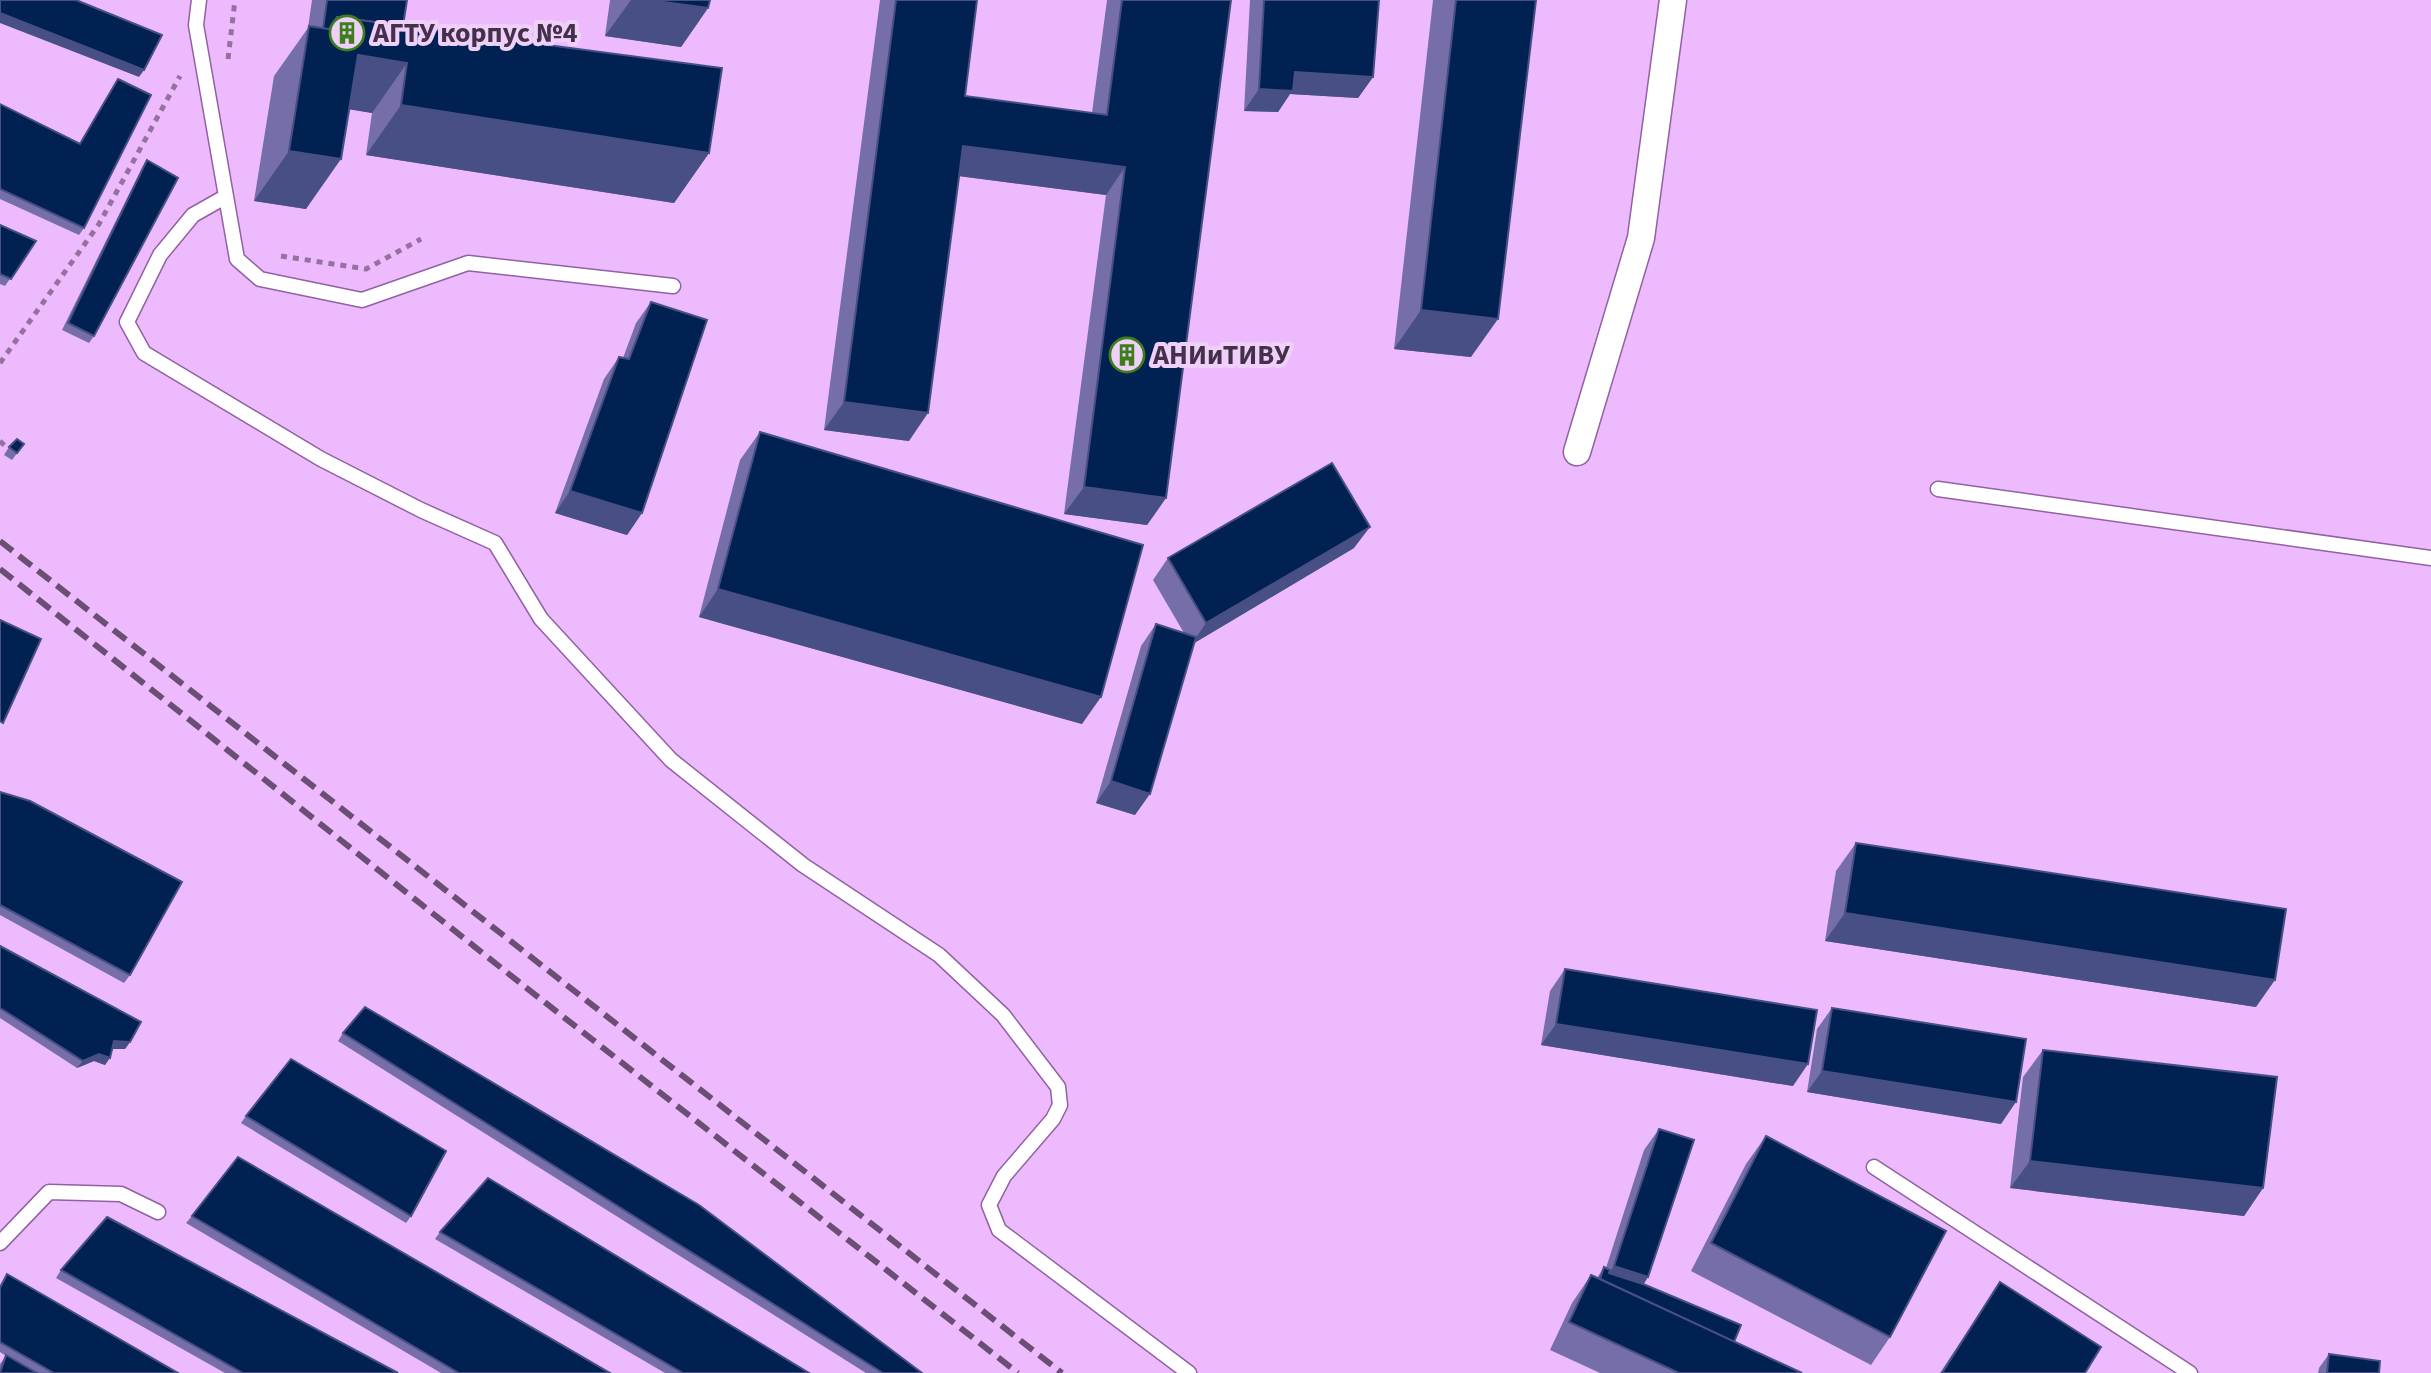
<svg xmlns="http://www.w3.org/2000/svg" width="2431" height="1373" font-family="'Source Sans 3',sans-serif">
<rect width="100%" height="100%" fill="#edbafe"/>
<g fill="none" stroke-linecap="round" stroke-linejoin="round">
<!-- lane casing -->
<g stroke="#9162a1" stroke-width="17">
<g id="lane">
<polyline points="199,0 196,25 237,259 260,279 362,300 468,263 673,286"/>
<polyline points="225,197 193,215 160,255 127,322 144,353 321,459 421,510 495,543 541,619 671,760 803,865 939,955 1003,1015 1058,1087 1060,1105 1053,1119 1004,1176 989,1205 999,1230 1189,1373"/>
<polyline points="1938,489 2431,558"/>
<polyline points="1874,1167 2190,1373"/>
<polyline points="0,1243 49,1192 121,1194 158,1212"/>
</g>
</g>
<!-- street casing -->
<g stroke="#9162a1" stroke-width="29">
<polyline id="street" points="1577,452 1641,238 1673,0"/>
</g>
<!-- path -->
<g stroke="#94719f" stroke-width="5" stroke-dasharray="6 6" stroke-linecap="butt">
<polyline points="228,59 235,0"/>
<polyline points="281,256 366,269 421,239"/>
<polyline points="0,363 99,224 180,76"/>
<polyline points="0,441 7,448"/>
</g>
<!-- lane -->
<use href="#lane" stroke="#fff" stroke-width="14"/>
<!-- street -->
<use href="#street" stroke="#fff" stroke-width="26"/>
<!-- rail -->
<g stroke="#6a4e73" stroke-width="6" stroke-dasharray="16 8" stroke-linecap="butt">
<polyline points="0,541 1062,1373"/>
<polyline points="0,569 524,986 1018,1373"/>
</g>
</g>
<!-- wall -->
<g fill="#766ea8">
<polygon points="312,0 407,0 403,26 709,153 674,203 366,155 372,113 349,109 306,209 254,201 274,76 308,28"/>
<polygon points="610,0 710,0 708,8 681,47 605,36"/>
<polygon points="880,0 977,0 965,96 1092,113 1107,0 1231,0 1166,498 1147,525 1064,514 1106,195 959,176 909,441 824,430"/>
<polygon points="1250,0 1379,0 1373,77 1358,98 1290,94 1278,112 1244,111"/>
<polygon points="1433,0 1536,0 1471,357 1394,349"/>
<polygon points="118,79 84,228 79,235 0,199 0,105 80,143"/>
<polygon points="147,160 94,336 89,343 62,330 142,168"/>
<polygon points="0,225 36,241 5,286 0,284"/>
<polygon points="651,302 642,513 627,535 555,513 604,379 619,357 623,358 636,323"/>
<polygon points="760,432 1082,724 699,617 740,460"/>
<polygon points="24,444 12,460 4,455 9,447"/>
<polygon points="1354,548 1194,643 1135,815 1096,803 1141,646 1156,624 1184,633 1153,580 1168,558"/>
<polygon points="0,792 130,975 124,983 0,915"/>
<polygon points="1856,843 2256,1007 1825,941 1836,871"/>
<polygon points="0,946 130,1042 125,1049 112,1049 105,1065 94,1061 77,1068 0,1018"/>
<polygon points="1565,969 1793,1086 1541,1045 1550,991"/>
<polygon points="1832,1008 2001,1124 1807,1092 1817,1029"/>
<polygon points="343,1033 922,1373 866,1373 338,1041"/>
<polygon points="2043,1050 2263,1188 2244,1216 2010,1188 2023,1077"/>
<polygon points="246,1116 411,1216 406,1223 241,1123"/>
<polygon points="1659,1129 1648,1277 1644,1284 1734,1342 1802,1373 1600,1373 1550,1350 1572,1303 1591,1275 1597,1278 1604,1267 1606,1268 1644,1150"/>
<polygon points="1766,1136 1890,1337 1871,1365 1691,1271 1746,1164"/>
<polygon points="192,1216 610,1373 441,1373 186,1223"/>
<polygon points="440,1232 809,1373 665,1373 435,1239"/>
<polygon points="61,1270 398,1373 225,1373 56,1278"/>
<polygon points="7,1274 178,1373 0,1373 0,1364 6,1356 0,1352 0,1285"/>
<polygon points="2000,1282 2085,1373 1940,1373"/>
<polygon points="2329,1354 2379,1373 2318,1373 2319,1368"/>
</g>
<!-- shaded-wall -->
<g fill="#474f85">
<polygon points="631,0 649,0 708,8 681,47 605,36"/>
<polygon points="0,13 144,70 139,77 0,23"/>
<polygon points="328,40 407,63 372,113 323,105"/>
<polygon points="1295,72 1373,77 1358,98 1290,94 1278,112 1244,111 1259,89"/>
<polygon points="401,105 709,153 674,203 366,155"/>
<polygon points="963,146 1125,167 1106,195 943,174"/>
<polygon points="289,151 341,159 306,209 254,201"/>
<polygon points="1421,310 1498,319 1471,357 1394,349"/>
<polygon points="844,402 928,413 909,441 824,430"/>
<polygon points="1084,487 1166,498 1147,525 1064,514"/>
<polygon points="570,491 642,513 627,535 555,513"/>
<polygon points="1370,527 1354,548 1191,645 1206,623"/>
<polygon points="718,589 1101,697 1082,724 699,617"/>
<polygon points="1111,781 1150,794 1135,815 1096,803"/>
<polygon points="1845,913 2275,980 2256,1007 1825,941"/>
<polygon points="1556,1024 1808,1064 1793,1086 1541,1045"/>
<polygon points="114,1041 130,1042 125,1049 109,1049"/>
<polygon points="99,1054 110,1058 105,1065 94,1061 77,1068 83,1061"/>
<polygon points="1822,1071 2016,1102 2001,1124 1807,1092"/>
<polygon points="2030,1161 2263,1188 2244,1216 2010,1188"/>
<polygon points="1614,1266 1648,1277 1633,1298 1599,1287"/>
</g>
<!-- building -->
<g fill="#002151" stroke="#474f85" stroke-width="2">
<polygon points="0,0 76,0 162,35 144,70 0,13"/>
<polygon points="327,0 407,0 403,26 337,17 329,29 323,29"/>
<polygon points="649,0 710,0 708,8"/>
<polygon points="896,0 977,0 965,96 1107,115 1122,0 1231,0 1166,498 1084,487 1125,167 963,146 928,413 844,402"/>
<polygon points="1264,0 1379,0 1373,77 1295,72 1293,91 1259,89"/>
<polygon points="1456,0 1536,0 1498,319 1421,310"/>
<polygon points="337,17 722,68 709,153 401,105 407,63 358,55 341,159 289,151 309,26 335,30"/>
<polygon points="118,79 151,95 84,228 0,189 0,104 80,144"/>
<polygon points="147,160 178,178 94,336 68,323"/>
<polygon points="0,225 36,241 11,279 0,274"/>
<polygon points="651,302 707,320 642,513 570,491 619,357 629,359"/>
<polygon points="760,432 1143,545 1101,697 718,589"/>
<polygon points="17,439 24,444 17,453 9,447"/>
<polygon points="1332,463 1370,527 1206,623 1168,558"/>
<polygon points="0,620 41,639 3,723 0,721"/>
<polygon points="1156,624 1196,637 1150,794 1111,781"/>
<polygon points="0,792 30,801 182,882 130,975 0,905"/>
<polygon points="1856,843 2286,909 2275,980 1845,913"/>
<polygon points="0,946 141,1022 130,1042 114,1041 110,1058 99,1054 83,1061 0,1008"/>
<polygon points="1565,969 1817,1010 1808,1064 1556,1024"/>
<polygon points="365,1007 699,1205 922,1373 883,1373 343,1033"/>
<polygon points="1832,1008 2026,1039 2016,1102 1822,1071"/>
<polygon points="2043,1050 2277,1077 2263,1188 2030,1161"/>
<polygon points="291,1059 446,1151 411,1216 246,1116"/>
<polygon points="1659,1129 1694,1140 1648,1277 1614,1266"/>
<polygon points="1766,1136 1946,1231 1890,1337 1711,1243"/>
<polygon points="238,1157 610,1373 459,1373 192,1216"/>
<polygon points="488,1178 809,1373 683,1373 440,1232"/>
<polygon points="107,1217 398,1373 243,1373 61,1270"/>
<polygon points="1604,1267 1610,1270 1609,1273 1643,1284 1741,1325 1734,1342 1600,1279"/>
<polygon points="7,1274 178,1373 54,1373 0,1342 0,1288"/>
<polygon points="1591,1275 1802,1373 1679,1373 1569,1322"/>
<polygon points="2000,1282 2101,1347 2085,1373 1942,1373"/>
<polygon points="2329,1354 2380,1361 2379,1373 2327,1373"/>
<polygon points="6,1355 37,1373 0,1373"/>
</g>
<!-- icons -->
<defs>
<g id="building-ring" transform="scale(1.8)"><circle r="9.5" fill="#efd0f9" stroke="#3d7d1b" stroke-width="1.5"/><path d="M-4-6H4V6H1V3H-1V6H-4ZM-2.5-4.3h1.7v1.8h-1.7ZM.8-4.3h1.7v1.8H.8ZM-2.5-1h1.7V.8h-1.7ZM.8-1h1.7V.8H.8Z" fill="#3d7d1b"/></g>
</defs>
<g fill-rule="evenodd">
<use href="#building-ring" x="347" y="33"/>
<use href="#building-ring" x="1127" y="355"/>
</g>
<g text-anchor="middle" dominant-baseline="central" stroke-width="8" stroke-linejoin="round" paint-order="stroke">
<!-- poi labels -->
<g font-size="28" font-weight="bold" fill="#45304c" stroke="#efd0f9" text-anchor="start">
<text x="373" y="33">АГТУ корпус №4</text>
<text x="1153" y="355">АНИиТИВУ</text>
</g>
</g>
</svg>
